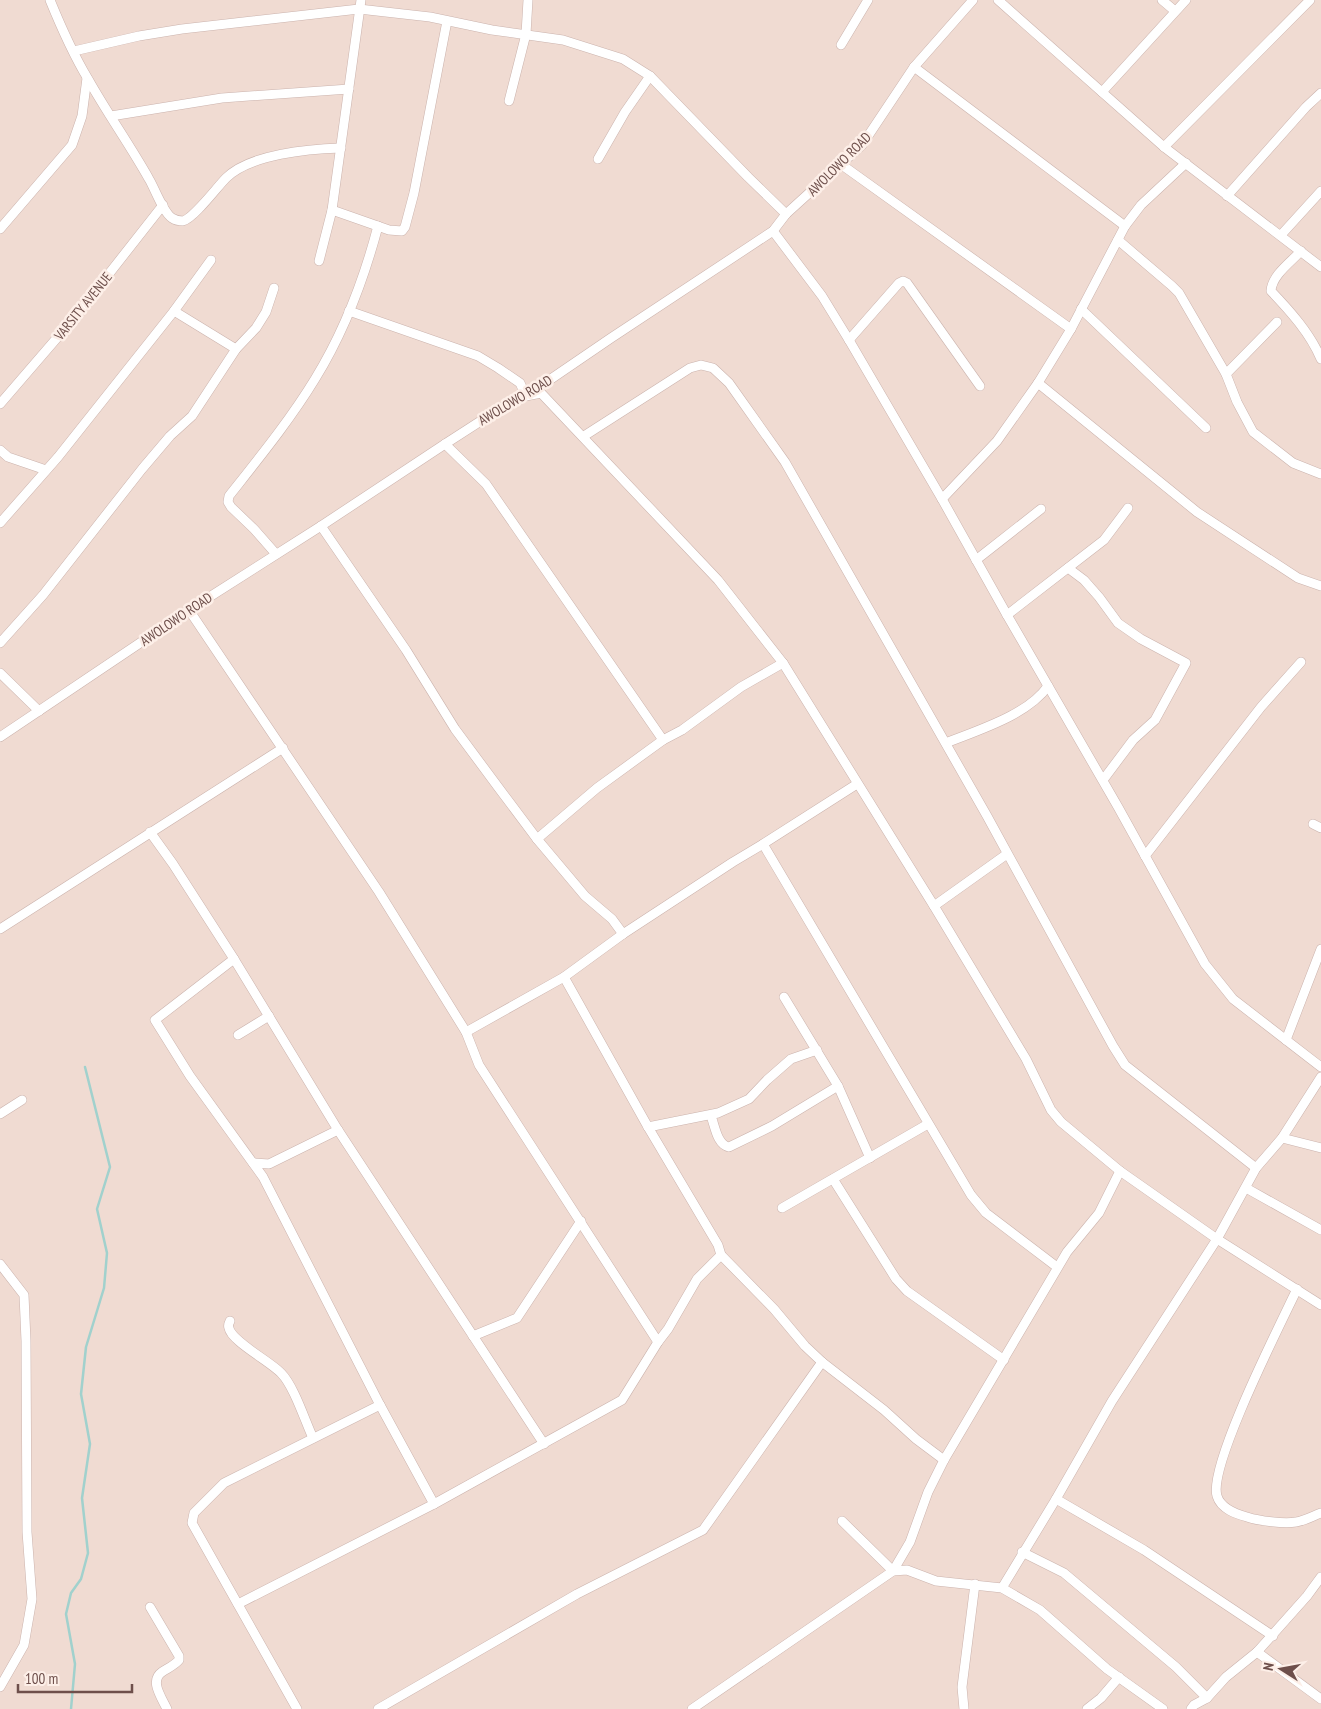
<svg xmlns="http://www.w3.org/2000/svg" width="1321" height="1709" font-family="'PT Sans Narrow',sans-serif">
<rect width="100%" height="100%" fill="#f9ebe2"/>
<!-- residential -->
<rect fill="#f0dbd2" x="0" y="0" width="1321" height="1709"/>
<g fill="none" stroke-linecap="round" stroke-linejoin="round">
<!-- stream -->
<polyline stroke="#a1d1cd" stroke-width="2.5" points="71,1709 75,1664 66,1614 71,1593 81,1579 88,1553 82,1498 90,1444 81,1394 86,1347 104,1288 107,1253 97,1209 110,1167 85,1067"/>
<!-- street casing -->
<g stroke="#cbb3ad" stroke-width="10">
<g id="street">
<path d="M50,0C61,27 73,54 88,79C107,113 130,145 149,179C155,189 163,212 172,218C175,220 180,221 183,221C194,218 217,187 226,178C250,154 309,149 341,148"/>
<polyline points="998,0 1164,147 1321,267"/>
<polyline points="1162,0 1175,11"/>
<polyline points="841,45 868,0"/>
<polyline points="74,51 139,36 182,29 359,9 430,17 492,30 563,40 623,59 650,76 748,177 786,214"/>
<polyline points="914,67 1125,226"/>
<polyline points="1102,92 1186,0"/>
<polyline points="509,101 526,34 528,0"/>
<polyline points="111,116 222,98 349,89"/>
<polyline points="1164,147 1310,0"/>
<polyline points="598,159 625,112 650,76"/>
<polyline points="842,165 1071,329"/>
<polyline points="1227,196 1306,107 1321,93"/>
<polyline points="332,210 389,230 402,231 405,227 414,193 447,21"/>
<polyline points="0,229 72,145 82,116 87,78"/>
<polyline points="773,231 822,296 849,340 942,499 1007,615 1118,807 1205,964 1233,999 1321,1067"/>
<polyline points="1281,235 1321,191"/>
<polyline points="1118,240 1172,286 1179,293 1226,374 1237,402 1253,432 1293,463 1321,474"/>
<path d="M1301,251C1291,262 1272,275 1271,291C1290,311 1310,333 1321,359"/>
<polyline points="319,261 332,210 361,0"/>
<polyline points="1081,309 1206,428"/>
<polyline points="174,311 236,349"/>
<polyline points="349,311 478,356 498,368 520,383 526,396 541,393 718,580 783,663 934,906 1026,1059 1051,1110 1061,1122 1120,1171 1217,1239 1321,1305"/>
<polyline points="849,340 899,283 903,281 907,283 980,386"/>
<polyline points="1226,374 1277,322"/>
<polyline points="1038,383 1197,512 1298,578 1321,586"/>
<polyline points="0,404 75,317 163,205"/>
<polyline points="584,436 690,368 701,365 713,368 729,383 785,462 987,816 1113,1046 1125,1065 1256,1168"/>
<polyline points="445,444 486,484 663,740"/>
<polyline points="0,450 8,457 46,470"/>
<polyline points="942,499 997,441 1038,383 1071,329 1125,226 1141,205 1186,163"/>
<polyline points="0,523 58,457 174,311 211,260"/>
<polyline points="321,526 406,650 455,729 498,787 537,839 585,896 612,919 623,934"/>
<path d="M276,554L254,529L231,507L228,502L229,496C259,458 290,420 315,379C344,332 364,279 378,226"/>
<polyline points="976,560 1041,509"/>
<polyline points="1068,568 1084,580 1099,597 1118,623 1141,639 1186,663 1155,720 1133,740 1103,780"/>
<polyline points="189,610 379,892 466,1032 479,1065 658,1342"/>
<polyline points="1007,615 1104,540 1128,508"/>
<polyline points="0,643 43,595 142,469 170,436 192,416 236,349 256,328 266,312 274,288"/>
<polyline points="0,673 39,711"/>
<polyline points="0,737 189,610 321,526 445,444 524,393 526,396 611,338 773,231 786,214 862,145 914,67 973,0"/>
<path d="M946,743C978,730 1028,715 1048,686"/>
<polyline points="1313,824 1321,828"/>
<polyline points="150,832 173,864 234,959 338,1130 544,1444"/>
<polyline points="537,839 597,788 663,740 682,730 741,687 783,663"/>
<polyline points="763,844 971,1195 986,1213 1057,1267"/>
<polyline points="1145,856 1261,707 1301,662"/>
<polyline points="934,906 1007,854"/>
<polyline points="0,929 283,748"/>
<polyline points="234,959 155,1020 190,1076 263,1177 380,1405 434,1504"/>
<polyline points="564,977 648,1127 718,1245 721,1255 774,1309 805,1346 822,1362 884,1410 916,1439 944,1460"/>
<polyline points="784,997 838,1086 870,1158"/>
<polyline points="466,1032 564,977 623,934 733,862 763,844 857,784"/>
<polyline points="238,1035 269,1016"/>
<polyline points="1286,1040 1321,949"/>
<polyline points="0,1114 22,1100"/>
<path d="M711,1116C715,1126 717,1145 729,1147L772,1126L838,1086"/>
<polyline points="648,1127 718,1113 749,1099 767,1080 791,1059 817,1050"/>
<polyline points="1282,1138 1321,1148"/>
<polyline points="253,1163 269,1164 338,1130"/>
<polyline points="833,1179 896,1279 907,1291 1004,1360"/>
<polyline points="1246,1188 1321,1230"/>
<polyline points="782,1208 928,1124"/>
<polyline points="0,1264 24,1295 26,1341 27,1532 32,1599 24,1645 0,1687"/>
<path d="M1297,1289C1281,1323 1208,1466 1217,1496C1221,1509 1236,1514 1247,1517C1259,1521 1284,1524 1296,1522C1304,1521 1313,1516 1321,1513"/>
<path d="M230,1321C229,1323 228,1326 229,1328C231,1341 271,1362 281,1373C294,1386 305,1421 313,1438"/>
<polyline points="473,1336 517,1318 581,1221"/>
<polyline points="1056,1499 1144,1550 1273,1636"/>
<polyline points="842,1521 893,1571 910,1542 928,1492 944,1460 1067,1252 1099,1213 1120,1171"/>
<polyline points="1022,1552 1064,1573 1176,1667 1207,1698"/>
<polyline points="1002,1588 1056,1499 1112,1401 1217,1239 1256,1168 1282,1138 1321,1077"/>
<polyline points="238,1604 434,1504 622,1400 658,1342 668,1329 697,1279 721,1255"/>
<path d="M150,1607L179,1656V1660C175,1665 168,1668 162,1672C149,1681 162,1698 167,1709"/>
<polyline points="1257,1652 1321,1699"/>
<polyline points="297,1709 192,1523 194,1513 224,1483 380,1405"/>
<polyline points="378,1709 577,1594 703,1530 822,1362"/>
<polyline points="692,1709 893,1571 907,1570 936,1581 1002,1588 1040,1610 1107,1669 1163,1709"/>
<polyline points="964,1709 962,1687 975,1584"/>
<polyline points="1087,1709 1101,1698 1119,1677"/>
<polyline points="1191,1709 1194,1705 1207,1698 1226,1677 1257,1652 1307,1596 1321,1577"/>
</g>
</g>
<!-- street -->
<use href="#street" stroke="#fff" stroke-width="9"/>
</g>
<g text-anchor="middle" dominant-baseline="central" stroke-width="5" stroke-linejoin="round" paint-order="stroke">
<!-- street labels -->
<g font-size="14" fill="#6e4f4b" stroke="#fdefe8">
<text transform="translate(839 164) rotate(-45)">AWOLOWO ROAD</text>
<text transform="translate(83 306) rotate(-51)">VARSITY AVENUE</text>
<text transform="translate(515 400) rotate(-31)">AWOLOWO ROAD</text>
<text transform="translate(176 619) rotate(-34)">AWOLOWO ROAD</text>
</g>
</g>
<!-- north arrow -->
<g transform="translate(1281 1669) rotate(281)" stroke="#fdefe8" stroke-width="4" paint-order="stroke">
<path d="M0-4L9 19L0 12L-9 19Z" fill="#6e4f4b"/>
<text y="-8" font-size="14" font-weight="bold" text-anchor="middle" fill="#6e4f4b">N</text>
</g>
<!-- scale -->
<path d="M18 1684v8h114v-8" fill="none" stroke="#6e4f4b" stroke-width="2.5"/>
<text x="25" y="1684" font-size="15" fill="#6e4f4b" stroke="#fdefe8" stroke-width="4" paint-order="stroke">100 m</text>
</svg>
